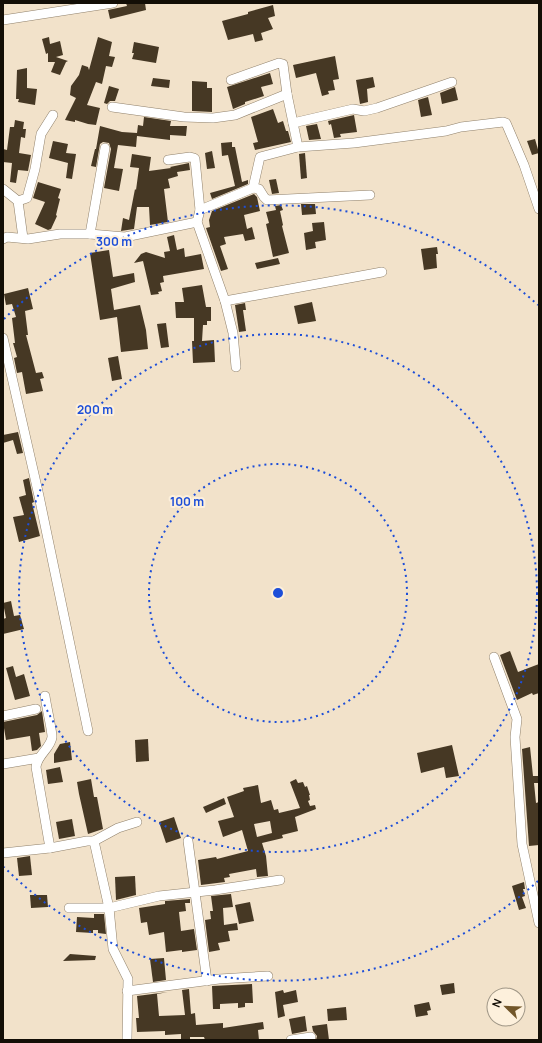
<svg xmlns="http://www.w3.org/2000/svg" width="542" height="1043" font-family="Manrope,sans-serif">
<rect width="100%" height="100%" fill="#f2e2ca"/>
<!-- building -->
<g fill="#463824" fill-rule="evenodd">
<polygon points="126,3 145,3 146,10 110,19 108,10 127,6"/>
<polygon points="273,5 275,16 268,18 273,29 261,33 263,40 255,42 253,34 228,40 222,21 248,14 248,12"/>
<polygon points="49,37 50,44 60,41 63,55 56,57 68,61 66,62 60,75 51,72 55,62 48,62 48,53 46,54 42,39"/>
<polygon points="98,37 112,42 109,56 115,57 112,67 106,66 102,84 96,82 87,105 100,108 96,125 88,124 75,120 75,122 65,120 76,98 70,95 71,86 79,75 82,65 88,67 89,70"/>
<polygon points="134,42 159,47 156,63 132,59 134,53 132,53"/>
<polygon points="335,56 339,79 333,80 335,90 328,91 329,94 322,96 316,73 296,78 293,65"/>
<polygon points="27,68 27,88 37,89 35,105 18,102 19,99 16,99 17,70"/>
<polygon points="270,73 273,84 261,87 264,96 245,102 245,104 233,109 227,87"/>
<polygon points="373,77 375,87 367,89 368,102 360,104 356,80"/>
<polygon points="153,78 170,80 169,88 151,86"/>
<polygon points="192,81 207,82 207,88 212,88 212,112 192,111"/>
<polygon points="109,86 119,89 115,101 110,101 107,104 104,103"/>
<polygon points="455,87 458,100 442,104 440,93"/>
<polygon points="428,97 432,115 421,117 418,100"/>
<polygon points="273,109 278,123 283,121 286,131 288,131 291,142 255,150 253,143 258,142 251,117"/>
<polygon points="354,115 357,132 340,134 341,137 334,138 331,124 329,125 328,121"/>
<polygon points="144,117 171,121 170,126 187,126 186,136 170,135 170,140 137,136 136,147 118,145 114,168 123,169 119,191 104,188 111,149 109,143 103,142 100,144 96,167 91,166 95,149 96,149 100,126 122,132 137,133 138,125 143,126"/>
<polygon points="15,120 24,122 23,129 26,129 25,138 21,137 19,153 31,155 28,171 18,170 16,183 10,182 12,163 3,162 3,149 7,150 10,127 14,127"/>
<polygon points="317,124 321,139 309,140 306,126"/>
<polygon points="535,139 539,153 532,155 527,141"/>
<polygon points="53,141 68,144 66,153 76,154 72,179 66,178 68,163 49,158"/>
<polygon points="232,142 232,147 235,147 242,182 248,180 248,184 212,199 210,193 235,186 228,155 222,156 221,143"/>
<polygon points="212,151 215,168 207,169 205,153"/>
<polygon points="305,153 307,178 301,179 299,154"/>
<polygon points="132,154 151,157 149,171 171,168 170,167 189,163 190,170 177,172 178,176 168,179 170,188 164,189 168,222 150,225 149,207 137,207 134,229 121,231 123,218 129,220 135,189 136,190 139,168 130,167"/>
<polygon points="276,179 279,193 272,194 269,180"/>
<polygon points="38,182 61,189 58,198 60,199 56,215 57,216 51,229 48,230 35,224 45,202 33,198"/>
<polygon points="254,194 257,197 260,211 244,215 247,229 252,227 255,239 245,241 243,234 224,237 226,244 220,246 228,269 221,271 207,231 206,228 210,227 209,220 212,211"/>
<polygon points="301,204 315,204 316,214 302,215"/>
<polygon points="281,205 283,210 280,211 283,225 282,226 289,253 273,257 266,224 269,223 266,212 276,210 275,206"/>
<polygon points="324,222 326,240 315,242 316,248 306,250 304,233 313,231 312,223"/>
<polygon points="174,235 177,250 184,248 185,257 201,254 204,269 163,276 164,282 160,283 162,291 158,292 159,294 151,295 143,261 134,263 141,254 146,252 165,258 164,252 170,251 167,237"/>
<polygon points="437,247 438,254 436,254 437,268 424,270 421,249"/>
<polygon points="109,250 113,277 134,273 135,282 111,289 114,310 140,305 146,330 148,349 121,352 117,317 100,320 90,253"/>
<polygon points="278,258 280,264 257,269 255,263"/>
<polygon points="202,285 206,307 211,307 211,321 207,321 207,325 203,325 202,341 214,340 215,362 193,363 192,341 194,341 194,318 176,318 175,302 184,302 182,288"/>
<polygon points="28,288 33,309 25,311 28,335 26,335 36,373 42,372 44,378 40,379 43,391 26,394 22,372 17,373 14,358 17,357 13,343 15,343 12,318 16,317 12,304 6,305 4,294"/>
<polygon points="312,302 316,321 298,324 294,306"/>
<polygon points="245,303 246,310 243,310 246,331 239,332 235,305"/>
<polygon points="166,323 169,347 161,348 157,324"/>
<polygon points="118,356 122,379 112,381 108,358"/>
<polygon points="18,432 23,453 17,454 13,440 3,443 3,435"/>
<polygon points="29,478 34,502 32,503 40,536 19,542 13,517 24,515 19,497 26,495 23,480"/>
<polygon points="11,601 14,616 20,615 24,629 3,634 3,619 6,618 3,603"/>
<polygon points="510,651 518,672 539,664 539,693 533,695 532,693 517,700 500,655"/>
<polygon points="13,666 16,677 24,674 30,696 15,700 6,668"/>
<polygon points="42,711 45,732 39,733 41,746 37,750 32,751 30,736 6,740 3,722 37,715"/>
<polygon points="148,739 149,761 136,762 135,740"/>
<polygon points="70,742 72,760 54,763 54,754 60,744"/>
<polygon points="452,745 459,776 446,778 444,767 421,773 417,753"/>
<polygon points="530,747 533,776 539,776 539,783 534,783 536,803 539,802 539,845 529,846 522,749"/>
<polygon points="60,767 63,782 48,784 46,770"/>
<polygon points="91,779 94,797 97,797 103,829 88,834 79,794 77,782"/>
<path d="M296,779L298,783L303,782L305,787L307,786L310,795H309L310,800L308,801L310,806L315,805L316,809L295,817L298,831L282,835L283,838L262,843L266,856L268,876L257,877L256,869L229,874L230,877L224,878L225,882L201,885L198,860L216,857L217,859L248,851L242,830L223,837L218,821L234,817L227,797L244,791L243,788L258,785L261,803L271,800L274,810L278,809L279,813L300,808L290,782ZM270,821L272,833L257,837L254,824Z"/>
<polygon points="224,798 226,804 206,813 203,807"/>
<polygon points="174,817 181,838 166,843 159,822"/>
<polygon points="72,819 75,836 59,839 56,822"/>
<polygon points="30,856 32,875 19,876 17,858"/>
<polygon points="135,876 136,895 116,900 115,877"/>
<polygon points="524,882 525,889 523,889 525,896 522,897 526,908 519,910 512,886"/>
<polygon points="231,894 233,907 223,908 224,925 237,923 238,930 228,931 230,941 218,943 220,950 209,952 205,920 211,919 210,911 213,911 211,896"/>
<polygon points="30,895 47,895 48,907 31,908"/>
<polygon points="190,899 190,903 185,903 186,911 179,912 181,931 194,929 197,950 182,952 182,950 166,952 164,932 149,935 147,922 141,923 139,908 165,904 165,901"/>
<polygon points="250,902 254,921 239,924 235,905"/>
<polygon points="94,914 104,914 106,934 98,933 98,930 93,930 93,933 76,932 77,917 94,918"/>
<polygon points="70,954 96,956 95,960 63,961"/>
<polygon points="164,958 166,980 153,982 150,959"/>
<polygon points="454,983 455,993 442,995 440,985"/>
<polygon points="252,984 253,1003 245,1003 245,1007 238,1008 238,1003 220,1004 220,1009 213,1009 212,986"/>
<polygon points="189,989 191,1014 195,1013 196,1025 223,1023 223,1028 263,1022 264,1029 258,1030 259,1040 205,1040 204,1037 190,1037 190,1040 181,1040 181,1034 165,1035 165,1031 137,1032 136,1018 139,1018 137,996 168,992 157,994 159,1016 185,1015 182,990"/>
<polygon points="283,990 284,993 296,990 298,1002 283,1005 285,1016 278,1018 275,992"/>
<polygon points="429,1002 431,1010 427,1011 428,1015 416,1017 414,1005"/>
<polygon points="346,1007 347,1020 328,1021 327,1009"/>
<polygon points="305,1016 307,1031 292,1034 289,1019"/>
<polygon points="327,1024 329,1040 316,1040 317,1036 313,1031 312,1026"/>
</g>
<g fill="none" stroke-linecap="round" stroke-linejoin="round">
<!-- minor casing -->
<g stroke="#90816b" stroke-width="10">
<g id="minor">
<polyline points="3,20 113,3"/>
<polyline points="231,80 279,63 283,64 287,94 298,147"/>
<polyline points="112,107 184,117 213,118 235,115 287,94"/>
<polyline points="293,123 353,109 364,111 377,108 452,82"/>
<polyline points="168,160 190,157 194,158 195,159 200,210"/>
<polyline points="253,188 259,189 264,197 267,200 370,195"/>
<polyline points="3,189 18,201"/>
<polyline points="90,234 105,148"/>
<polyline points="23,238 18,201 27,198 35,169 41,134 53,115"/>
<polyline points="3,239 7,237 28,239 60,234 90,234 125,237 197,222"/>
<polyline points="225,301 382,272"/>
<polyline points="3,338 39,496 88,731"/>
<polyline points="236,367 233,333 225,301 197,222 200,210 253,188 260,157 298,147 354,143 446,131 461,127 503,122 506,123 524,165 539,209"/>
<polyline points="494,657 517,719 515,737 522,844 539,923"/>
<path d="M45,696C46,705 52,729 52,737C51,748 37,755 36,767L50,848"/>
<polyline points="3,716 36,709"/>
<polyline points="3,764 39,758"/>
<polyline points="94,841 118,828 137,822"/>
<polyline points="188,841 207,981"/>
<polyline points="3,853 50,848 87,841 94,841 109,908 113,949 128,979 127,1040"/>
<polyline points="69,908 109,908 159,896 215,890 280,880"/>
<polyline points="127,991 219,979 268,976"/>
<polyline points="291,1040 311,1037"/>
</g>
</g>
<!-- minor -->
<use href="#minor" stroke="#fff" stroke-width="9"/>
</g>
<!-- distance rings -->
<g fill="none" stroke="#1d4ed8" stroke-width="2" stroke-dasharray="2 4">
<circle cx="278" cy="593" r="129"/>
<circle cx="278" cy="593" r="259"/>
<path d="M538 881A388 388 0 0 1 4 867M4 319A388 388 0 0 1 538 305"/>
</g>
<circle cx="278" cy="593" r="6" fill="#1d4ed8" stroke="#fdf0dc" stroke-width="2"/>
<g font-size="12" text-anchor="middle" font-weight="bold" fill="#1d4ed8" stroke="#fdf0dc" stroke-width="4" stroke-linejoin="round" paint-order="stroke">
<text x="114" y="246">300 m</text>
<text x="95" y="414">200 m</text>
<text x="187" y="506">100 m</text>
</g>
<!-- border -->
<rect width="542" height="1043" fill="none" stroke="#130e06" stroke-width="8"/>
<!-- north arrow -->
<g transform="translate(506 1007) rotate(293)"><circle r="19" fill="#fdf0dc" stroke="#9f9686"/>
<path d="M0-3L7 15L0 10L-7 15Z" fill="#725629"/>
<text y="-6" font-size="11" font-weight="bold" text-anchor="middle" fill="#130e06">N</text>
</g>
</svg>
